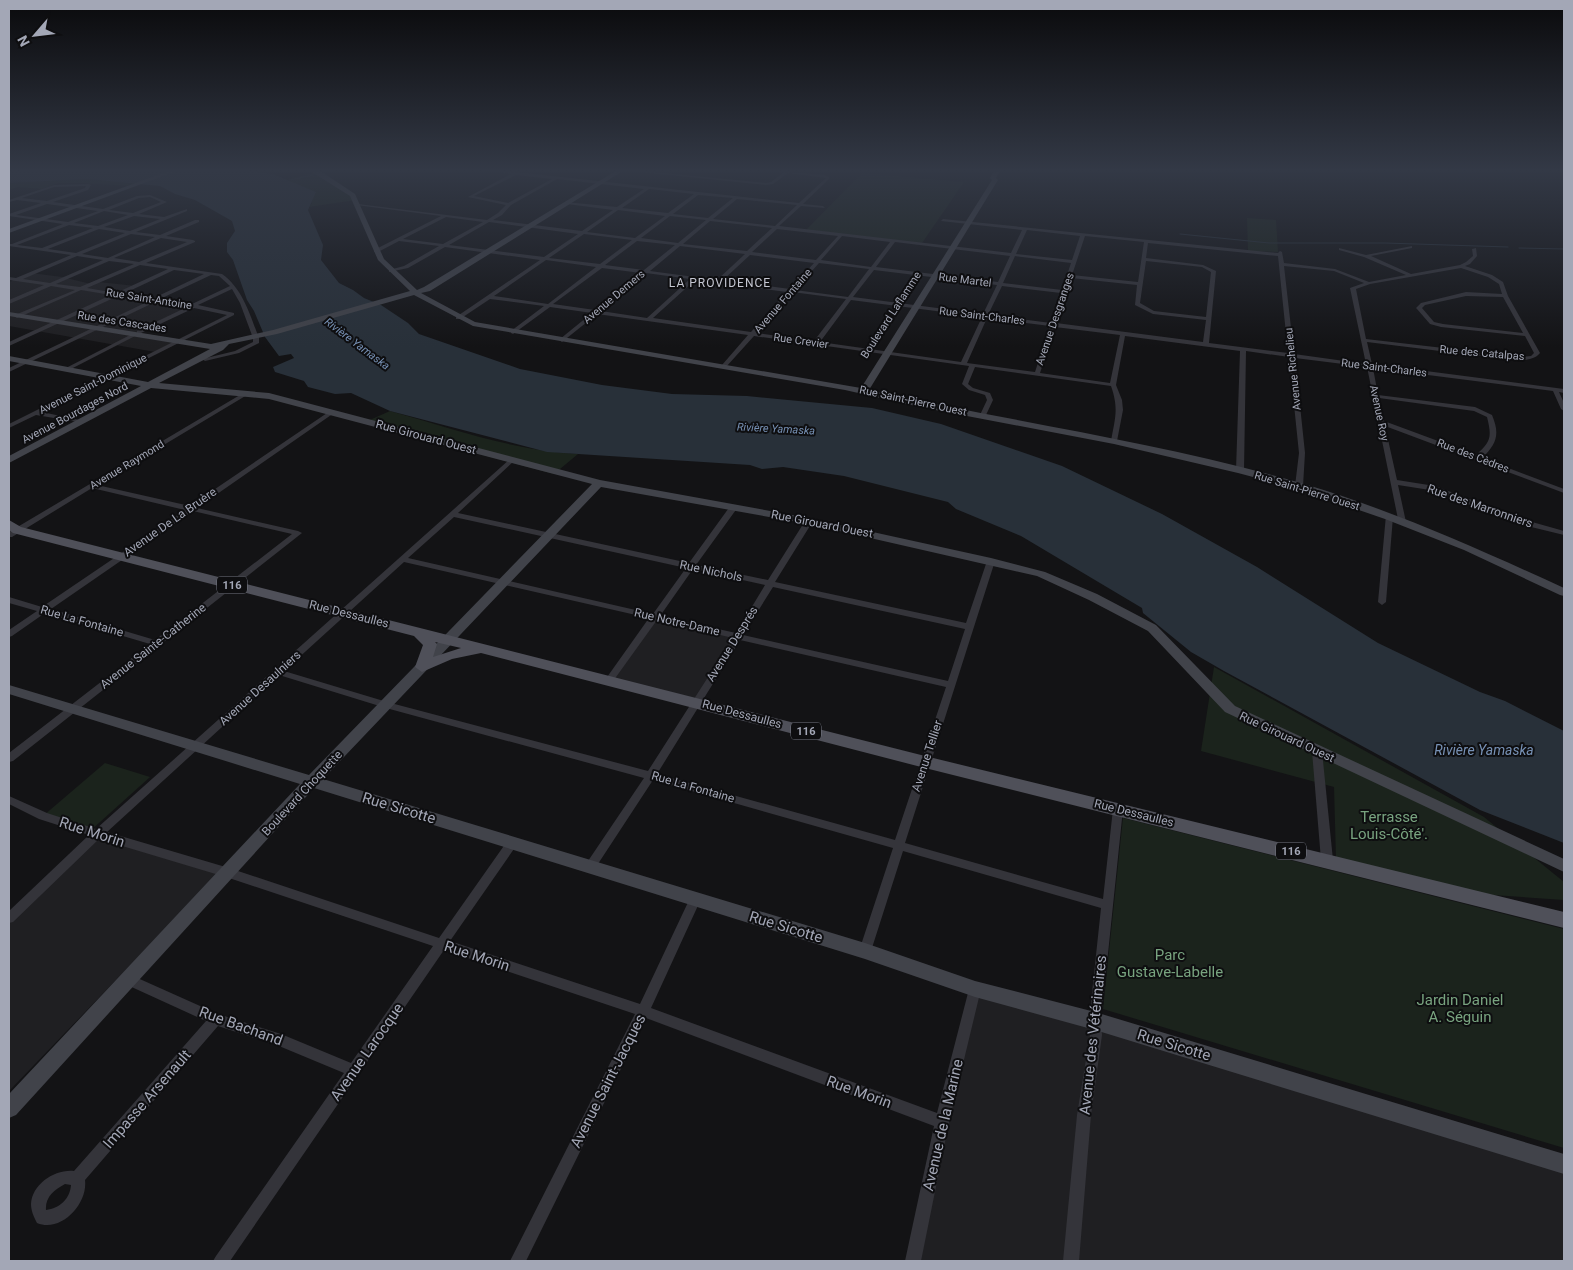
<svg xmlns="http://www.w3.org/2000/svg" width="1573" height="1270" font-family="Roboto,sans-serif">
<rect width="100%" height="100%" fill="#131315"/>
<!-- built -->
<g fill="#1f1f22">
<polygon points="31,273 62,277 91,284 98,282 136,286 119,294 194,306 140,333 183,340 155,352 9,326 9,282"/>
<polygon points="655,617 737,636 695,702 608,682"/>
<polygon points="98,834 220,872 9,1091 9,919"/>
<polygon points="975,989 1564,1164 1564,1261 912,1261 942,1122"/>
</g>
<!-- green -->
<g fill="#1b231c">
<polygon points="316,172 356,200 309,207 312,203 288,179"/>
<polygon points="862,173 964,182 922,243 806,230"/>
<polygon points="87,179 140,183 131,186 81,183 58,183 42,189 18,187 9,190 9,183"/>
<polygon points="1247,218 1276,220 1278,252 1248,251"/>
<path d="M390,411C451,428 514,451 578,454L554,474L363,423Z"/>
<polygon points="1214,667 1484,817 1564,882 1564,900 1420,890 1336,859 1334,787 1201,751"/>
<polygon points="105,763 150,777 90,831 43,816"/>
<polygon points="1123,818 1564,929 1564,1148 1103,1009"/>
</g>
<!-- water -->
<polygon fill="#283039" points="35,169 238,169 273,174 316,192 308,210 323,245 321,260 339,283 353,290 364,298 381,305 408,323 419,334 520,369 602,385 672,394 747,396 872,408 941,424 1062,466 1162,514 1257,567 1378,643 1480,692 1505,701 1564,731 1564,843 1480,810 1224,671 1191,652 1143,613 1142,608 1021,536 956,509 948,502 844,476 783,467 762,469 750,465 547,452 390,411 351,393 335,394 308,387 304,381 275,372 273,367 294,358 291,354 279,356 265,337 254,311 247,300 233,260 227,252 227,243 235,231 232,221 195,200 175,194 160,186 87,179 9,183 9,172"/>
<g fill="none" stroke-linecap="round" stroke-linejoin="round">
<!-- stream -->
<g stroke="#283039" stroke-width="1">
<polyline points="324,171 337,169"/>
<polyline points="291,180 313,175"/>
<polyline points="1180,234 1269,243 1385,243 1508,247"/>
<polyline points="1519,248 1564,249"/>
</g>
<!-- street -->
<g fill="#34343a" fill-rule="evenodd">
<path d="M473,169L516,172L799,203L826,178L788,173L773,184L766,185L620,170L623,169L766,183L771,182L783,173L754,169L825,175L829,177V179L803,204L823,206L825,208L801,206L779,226L1011,253L1022,230L941,221L943,219L1278,253L1280,251L1282,252L1284,263L1335,269L1369,282L1406,275L1364,257L1339,250V248L1366,255L1412,246V248L1371,256L1411,274L1460,265L1466,262L1473,256L1472,249L1476,248L1477,256L1470,264L1465,266L1492,275L1503,282L1508,296L1540,353C1535,359 1529,359 1521,361L1367,342L1372,364L1564,389V393L1559,392L1564,403V411L1561,409L1553,391L1373,368L1378,395L1475,407L1492,415C1500,434 1497,444 1482,458L1564,489V493L1385,426L1397,480L1435,486L1525,520L1564,531V535L1519,524L1430,490L1398,485L1406,522L1405,524H1399L1367,367L1295,358L1305,453L1303,486L1299,488L1295,486L1299,453L1289,357L1246,351L1244,470L1240,472L1236,470L1240,351L1125,336L1116,385L1122,400L1123,410L1117,441L1114,443L1111,441C1115,418 1119,409 1111,386L975,367L968,384L973,388L990,393L993,400L986,415L983,417L980,415L987,400L985,395L969,390L962,384L969,366L754,336L726,367L724,368L721,366L722,365L748,335L597,314L562,342L559,340L560,339L592,313L550,307L513,334L511,333V331L544,306L490,299L460,319H456V317L540,260L445,247L408,268L389,272V270L404,266L439,246L399,241L378,252H374V250L441,216L356,205L358,204L487,220L498,213L506,205L468,197L511,174ZM516,175L552,179L508,203L474,196ZM557,179L644,189L617,207L565,202L567,204L613,210L582,231L493,220L502,215L511,205ZM649,189L694,194L668,213L622,208ZM698,195L733,198L708,218L673,214ZM737,199L797,205L775,226L713,219ZM618,210L665,216L635,238L587,232ZM670,216L706,220L678,243L641,238ZM446,217L483,222L443,244L403,239ZM710,221L772,228L747,251L683,244ZM489,222L578,234L544,257L449,245ZM777,229L838,236L816,260L752,252ZM1027,230L1080,236L1072,260L1016,254ZM584,234L632,240L600,264L549,258ZM842,236L890,242L871,267L821,260ZM1085,236L1144,242L1138,282L1072,275ZM637,241L675,245L644,270L605,265ZM895,242L1010,256L998,282L876,267ZM1148,243L1278,256L1288,353L1209,343L1216,271L1203,265L1146,258ZM680,246L745,254L717,280L650,271ZM750,255L814,263L790,289L723,280ZM1015,256L1071,263L1062,290L1003,283ZM546,260L596,267L548,304L494,296ZM1146,261L1202,267L1211,272L1206,317L1154,311L1140,303ZM819,263L869,269L848,297L795,290ZM1284,266L1334,271L1364,283L1350,288L1366,364L1294,354ZM602,268L641,273L595,310L553,304ZM1461,268L1488,277L1499,284L1502,294L1466,292L1421,303L1416,308L1417,309L1430,324L1441,327L1525,336L1534,353L1531,356L1521,357L1366,339L1356,289L1370,284ZM874,270L997,285L983,314L853,297ZM646,273L690,279L647,318L601,311ZM1071,278L1137,285L1135,305L1153,314L1206,320L1203,342L1056,323ZM695,280L787,292L751,332L653,318ZM1002,286L1061,293L1051,323L988,315ZM792,292L846,299L814,341L757,333ZM1466,296L1503,297L1523,333L1443,324L1434,322L1422,308L1425,305ZM851,300L982,317L961,362L820,342ZM987,318L1050,326L1035,372L967,363ZM1055,327L1120,335L1110,383L1040,373ZM1379,398L1474,411L1487,417C1492,437 1491,442 1476,455L1384,421Z"/>
<path d="M89,184L91,185L88,190L53,202L103,209L137,196L150,195L167,202L139,214L164,217L187,209V211L136,232L160,235L195,220H199V222L166,236L193,240L195,241V242L146,263L222,274C243,289 250,315 259,338V343L239,353L205,361L202,359L235,351L253,342V338L240,303L232,289L198,305L234,313V315L42,412L84,421V423L36,415L9,428V424L227,315L194,308L141,333H137V331L187,307L155,302L9,372V368L149,301L118,296L9,346V342L111,295L81,290L17,318L14,316L15,315L75,290L51,286L9,304V300L44,285L9,280V277L16,278L71,255L9,246V244H12L63,224L9,216V214L41,203L17,200L9,202V200L54,185ZM86,186L85,188L47,201L22,198L54,187ZM150,197L161,202L133,213L109,210L139,198ZM47,204L98,211L68,222L16,215ZM104,211L128,215L98,226L74,223ZM134,216L160,219L130,231L104,227ZM69,225L93,228L42,248L17,245ZM99,229L125,233L76,253L48,249ZM131,234L155,237L108,258L82,254ZM161,238L187,242L139,262L114,258ZM77,256L103,260L50,283L23,279ZM109,261L134,264L80,287L56,284ZM140,265L168,269L116,293L87,288ZM174,270L204,274L154,298L123,294ZM211,275L219,276L230,286L192,304L160,299Z"/>
<polygon points="132,334 137,335 69,370 64,369"/>
<path d="M245,392L247,393V395L97,485L190,506L330,411H334V413L197,508L298,531L302,533L13,761L9,762V753L150,644L45,613L12,636L9,637V630L37,611L9,603V597L42,607L185,510L92,488L12,537H9V532ZM193,511L292,534L155,640L51,609Z"/>
<path d="M512,458L515,460L514,461L458,513L689,563L731,505H734L738,507L696,565L768,580L805,521L809,519L813,521L775,582L966,623L987,561L991,559H994L995,561L905,843L1103,899L1113,809L1114,806L1118,805L1122,806L1123,809L1101,1021L1102,1035L1091,1115L1079,1261H1063L1077,1115L1090,1035L1089,1021L1101,908L903,851L871,951L869,955L865,956L861,955L859,951L893,848L653,780L594,870L590,872L586,870L584,867L586,864L644,778L386,708L279,675L107,832L229,868L439,938L508,840L512,839L516,840L517,843L516,846L450,941L640,1004L691,896L695,894L699,896L701,899L651,1008L937,1113L969,989L971,985L975,983L979,985L981,989L949,1122L921,1261H905L934,1126L646,1018L526,1261H510L635,1014L444,950L230,1261H213L216,1256L344,1073L279,1046L218,1026L85,1180C88,1204 61,1233 37,1223C34,1217 31,1211 31,1204C32,1184 55,1169 74,1171L206,1021L125,984L123,980L125,976L129,974L133,976L218,1014L281,1034L351,1063L433,946L229,878L99,839L13,922L9,923V911L89,835L39,819L9,804V796L47,813L96,829L510,459ZM454,517L686,568L653,614L408,558ZM404,562L649,618L605,680L603,682L608,685L611,684L657,620L733,638L648,771L387,702L284,671ZM693,569L765,585L736,633L660,616ZM773,587L965,629L948,681L743,635ZM740,640L946,687L895,840L657,774ZM65,1184L71,1185C70,1199 60,1208 46,1210C45,1197 54,1190 65,1184Z"/>
<polygon points="1386,515 1389,515 1393,517 1386,602 1382,605 1378,602"/>
<polygon points="1317,747 1321,748 1322,751 1333,860 1331,863 1327,865 1323,863 1321,860 1312,751 1313,748"/>
</g>
<!-- secondary -->
<g fill="#41434a" fill-rule="evenodd">
<polygon points="174,169 182,169 9,233 9,229"/>
<path d="M307,169L322,172L355,194L384,259L417,290L424,287L619,169H626L430,291L421,293L475,322L861,388L992,180L990,178L994,171L989,169H1001L996,178L998,180L869,390C1013,422 1159,442 1301,483C1392,510 1479,549 1564,588V596L1560,595L1464,550L1385,519L1295,488L1238,473L1114,444L925,408L845,390L473,326L414,295L277,334L229,344L223,350L159,383L269,393L600,480L809,518L991,558L1045,572L1097,594L1156,625L1235,706L1564,859V872L1225,712L1148,631L1089,600L1037,576L809,524L601,487L323,779L865,943L975,981L1095,1012L1564,1154V1174L1095,1030L975,997L865,959L314,788L16,1115L9,1118V1094L300,784L9,694V685L309,775L592,484L269,399L151,388L9,463V456L141,386L9,361V356L148,382L210,349L9,316V312L211,344L273,330L410,291L378,260L350,196Z"/>
</g>
<!-- primary -->
<path fill="#4f5059" fill-rule="evenodd" d="M9,520L21,527L925,756L1564,912V928L925,768L481,653L452,659L422,672L415,667L423,645L414,636L13,533L9,530ZM435,642L461,648L433,657L437,644Z"/>
</g>
<!-- sky -->
<linearGradient id="sky" x2="0" y2="1"><stop stop-color="#0a0a0c"/><stop offset="0.49" stop-color="#333946"/><stop offset="1" stop-color="#333946" stop-opacity="0"/></linearGradient>
<rect width="1573" height="347" fill="url(#sky)"/>
<g text-anchor="middle" dominant-baseline="central" stroke-width="4" stroke-linejoin="round" paint-order="stroke">
<!-- far-street labels -->
<g font-size="11" fill="#a3a7b6" stroke="#0e0e10">
<text transform="translate(965 280) rotate(7)">Rue Martel</text>
<text transform="translate(614 297) rotate(-40)">Avenue Demers</text>
<text transform="translate(149 299) rotate(9)">Rue Saint-Antoine</text>
<text transform="translate(783 301) rotate(-49)">Avenue Fontaine</text>
<text transform="translate(891 315) rotate(-57)">Boulevard Laflamme</text>
<text transform="translate(982 316) rotate(7)">Rue Saint-Charles</text>
<text transform="translate(1055 319) rotate(-71)">Avenue Desgranges</text>
<text transform="translate(122 322) rotate(9)">Rue des Cascades</text>
<text transform="translate(801 341) rotate(8)">Rue Crevier</text>
<text transform="translate(1482 353) rotate(5)">Rue des Catalpas</text>
<text transform="translate(1384 368) rotate(7)">Rue Saint-Charles</text>
<text transform="translate(1293 369) rotate(-96)">Avenue Richelieu</text>
<text transform="translate(93 384) rotate(-27)">Avenue Saint-Dominique</text>
<text transform="translate(913 401) rotate(12)">Rue Saint-Pierre Ouest</text>
<text transform="translate(75 413) rotate(-28)">Avenue Bourdages Nord</text>
<text transform="translate(1379 413) rotate(78)">Avenue Roy</text>
<text transform="translate(1473 456) rotate(21)">Rue des Cèdres</text>
<text transform="translate(127 465) rotate(-31)">Avenue Raymond</text>
<text transform="translate(1307 491) rotate(17)">Rue Saint-Pierre Ouest</text>
</g>
<!-- far-water labels -->
<g font-size="11" font-style="italic" fill="#7791b5" stroke="#0e0e10">
<text transform="translate(357 344) rotate(37)">Rivière Yamaska</text>
<text transform="translate(776 429) rotate(3)">Rivière Yamaska</text>
</g>
<!-- shield labels -->
<g fill="#0e0e10" stroke="#767984" stroke-width="1">
<rect x="217" y="576.5" width="30" height="17" rx="4"/>
<rect x="791" y="722.5" width="30" height="17" rx="4"/>
<rect x="1276" y="842.5" width="30" height="17" rx="4"/>
</g>
<g font-size="11" font-weight="bold" fill="#a3a7b6">
<text x="232" y="585">116</text>
<text x="806" y="731">116</text>
<text x="1291" y="851">116</text>
</g>
<!-- far-quarter labels -->
<g font-size="12" letter-spacing="1" fill="#c5c7d2" stroke="#0e0e10">
<text x="720" y="283">LA PROVIDENCE</text>
</g>
<!-- street labels -->
<g font-size="12" fill="#a3a7b6" stroke="#0e0e10">
<text transform="translate(426 437) rotate(15)">Rue Girouard Ouest</text>
<text transform="translate(1480 506) rotate(19)">Rue des Marronniers</text>
<text transform="translate(170 522) rotate(-35)">Avenue De La Bruère</text>
<text transform="translate(822 524) rotate(11)">Rue Girouard Ouest</text>
<text transform="translate(711 571) rotate(12)">Rue Nichols</text>
<text transform="translate(349 614) rotate(14)">Rue Dessaulles</text>
<text transform="translate(82 621) rotate(16)">Rue La Fontaine</text>
<text transform="translate(677 622) rotate(13)">Rue Notre-Dame</text>
<text transform="translate(732 644) rotate(-58)">Avenue Després</text>
<text transform="translate(153 646) rotate(-38)">Avenue Sainte-Catherine</text>
<text transform="translate(260 688) rotate(-42)">Avenue Desaulniers</text>
<text transform="translate(742 714) rotate(15)">Rue Dessaulles</text>
<text transform="translate(1287 737) rotate(25)">Rue Girouard Ouest</text>
<text transform="translate(927 756) rotate(-72)">Avenue Tellier</text>
<text transform="translate(693 787) rotate(16)">Rue La Fontaine</text>
<text transform="translate(302 793) rotate(-47)">Boulevard Choquette</text>
<text transform="translate(1134 813) rotate(14)">Rue Dessaulles</text>
</g>
<!-- water labels -->
<g font-size="14" font-style="italic" fill="#7791b5" stroke="#0e0e10">
<text x="1484" y="750">Rivière Yamaska</text>
</g>
<!-- near-street labels -->
<g font-size="15" fill="#a3a7b6" stroke="#0e0e10">
<text transform="translate(399 808) rotate(17)">Rue Sicotte</text>
<text transform="translate(92 832) rotate(18)">Rue Morin</text>
<text transform="translate(786 927) rotate(17)">Rue Sicotte</text>
<text transform="translate(477 956) rotate(18)">Rue Morin</text>
<text transform="translate(241 1026) rotate(20)">Rue Bachand</text>
<text transform="translate(1093 1035) rotate(-84)">Avenue des Vétérinaires</text>
<text transform="translate(1174 1045) rotate(17)">Rue Sicotte</text>
<text transform="translate(367 1052) rotate(-55)">Avenue Larocque</text>
<text transform="translate(608 1081) rotate(-63)">Avenue Saint-Jacques</text>
<text transform="translate(859 1092) rotate(20)">Rue Morin</text>
<text transform="translate(147 1099) rotate(-49)">Impasse Arsenault</text>
<text transform="translate(943 1125) rotate(-77)">Avenue de la Marine</text>
</g>
<!-- near-park labels -->
<g font-size="15" fill="#78a37f" stroke="#0e0e10">
<text x="1389" y="817">Terrasse<tspan x="1389" dy="17">Louis-Côté'.</tspan></text>
<text x="1170" y="955">Parc<tspan x="1170" dy="17">Gustave-Labelle</tspan></text>
<text x="1460" y="1000">Jardin Daniel<tspan x="1460" dy="17">A. Séguin</tspan></text>
</g>
</g>
<!-- border -->
<rect width="1573" height="1270" fill="none" stroke="#a3a7b6" stroke-width="20"/>
<!-- north arrow -->
<g transform="translate(35 35) rotate(242)" stroke="#0e0e10" stroke-width="4" paint-order="stroke">
<path d="M0-4L9 19L0 12L-9 19Z" fill="#a3a7b6"/>
<text y="-8" font-size="14" font-weight="bold" text-anchor="middle" fill="#a3a7b6">N</text>
</g>
</svg>
